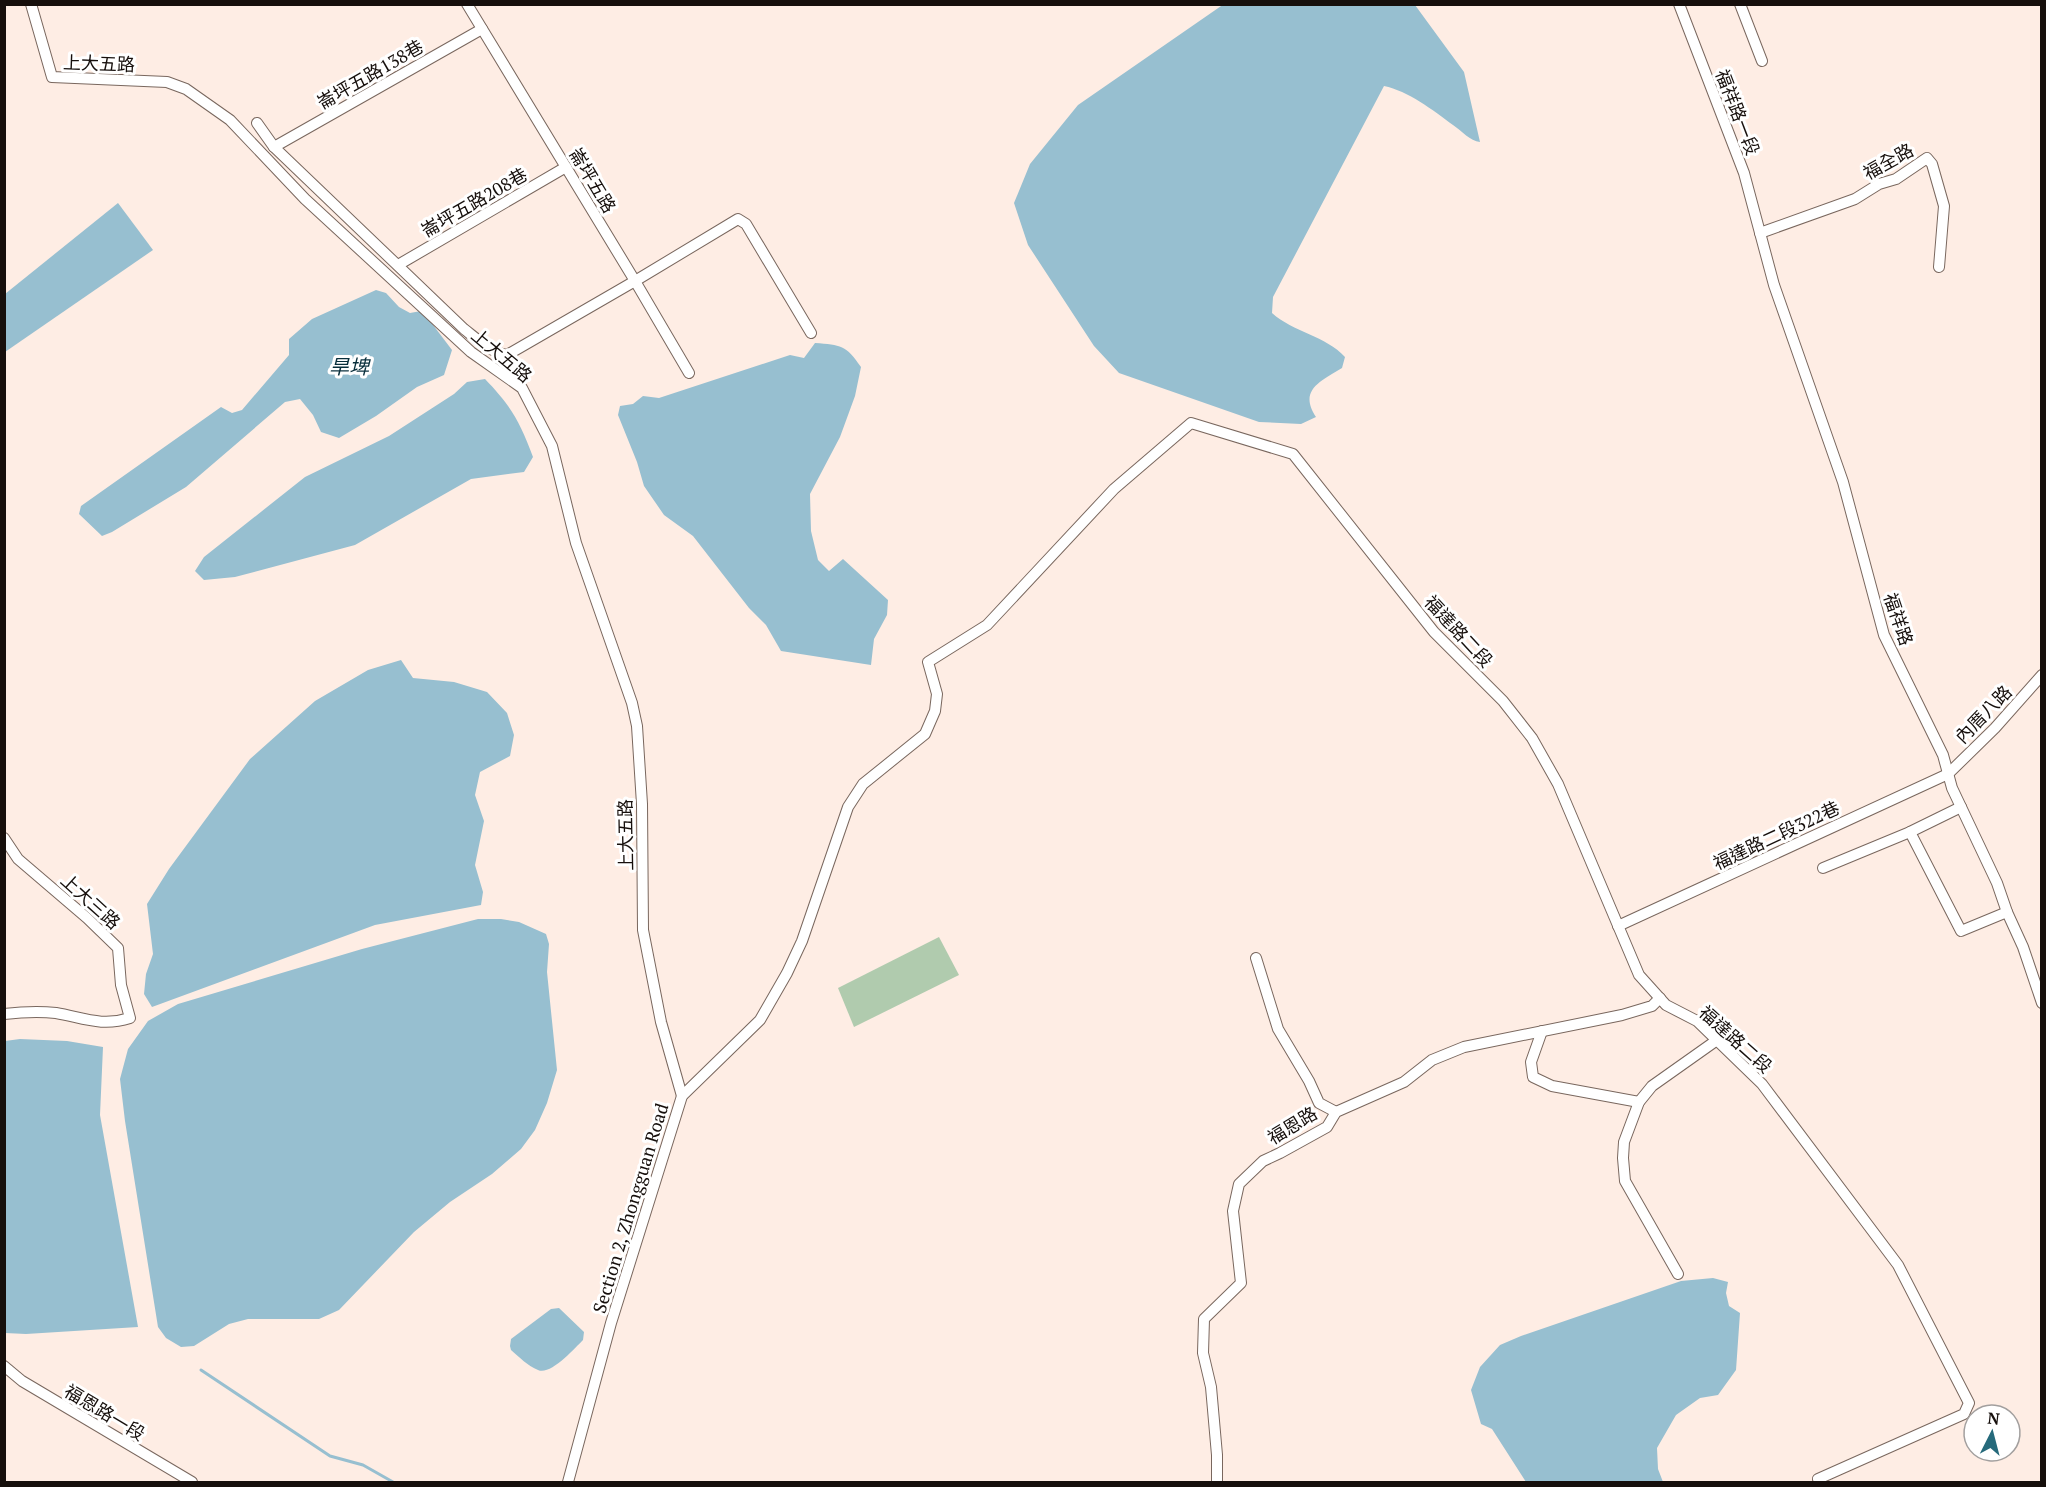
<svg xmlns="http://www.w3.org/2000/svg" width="2046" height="1487" font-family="'PT Serif','Noto Sans TC',serif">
<rect width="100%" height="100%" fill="#feede4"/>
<!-- forest -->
<polygon fill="#b0cbae" points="939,937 959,975 854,1027 838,988"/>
<!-- water -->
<g fill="#97bfd0">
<path d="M1224,4L1415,5L1464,72L1480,142C1470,141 1462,131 1453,125C1433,110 1408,91 1384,86L1273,297L1272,313C1293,332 1326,336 1345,357L1342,368C1321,381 1298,390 1316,417L1301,424L1259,422L1119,373L1094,346L1028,245L1014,203L1030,164L1078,105Z"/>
<polygon points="118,203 153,250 5,352 5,294"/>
<polygon points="376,290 386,293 399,307 410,313 421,311 427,317 452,350 444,375 417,387 376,416 339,438 321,432 313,415 300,399 285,402 186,487 112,532 102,536 79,514 81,506 221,407 232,413 242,410 289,355 289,339 312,319"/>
<path d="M815,343C841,345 846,345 861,367L855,396L840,437L810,494L811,531L818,560L829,571L843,559L888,600L887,615L874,639L871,665L781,651L766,625L749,608L693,536L664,515L644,486L637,462L618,415L620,406L633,404L643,396L659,398L790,355L804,358Z"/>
<path d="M485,379C512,407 520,422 533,457L524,472L471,479L355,545L235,577L204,580L195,571L204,557L305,477L389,436L454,394L467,382Z"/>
<polygon points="401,660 413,678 454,682 487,692 507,713 514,735 510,756 480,772 475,795 484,821 475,865 483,892 481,905 375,925 152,1007 144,994 146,974 153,954 147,904 169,869 250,759 315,701 368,670"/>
<polygon points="478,919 501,919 519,922 546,934 549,944 547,972 557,1070 547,1103 535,1130 521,1149 492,1174 450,1202 414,1232 339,1310 319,1319 248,1319 229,1324 194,1346 181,1347 166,1338 158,1327 125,1121 120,1079 128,1049 148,1021 178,1004 362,949"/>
<polygon points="20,1039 67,1041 103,1047 100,1115 138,1327 26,1334 5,1333 5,1041"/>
<polygon points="1713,1278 1728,1282 1726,1293 1729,1306 1740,1313 1736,1370 1718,1395 1700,1398 1676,1415 1657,1448 1658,1469 1663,1482 1526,1482 1492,1429 1481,1424 1471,1390 1480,1367 1500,1345 1521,1336 1681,1281"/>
<path d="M559,1308L584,1332L583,1340C574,1349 550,1376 538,1370C528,1366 519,1357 511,1350L510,1346L511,1339L551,1309Z"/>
</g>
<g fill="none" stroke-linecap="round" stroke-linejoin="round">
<!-- stream -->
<polyline stroke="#97bfd0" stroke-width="3" points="201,1370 330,1456 363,1465 393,1482"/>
<!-- street casing -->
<g stroke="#79675e" stroke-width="12">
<g id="street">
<polyline points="31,4 52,77 167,82 186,89 230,120 305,199 471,352 522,388 552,446 576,543 632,703 637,726 642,804 643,930 661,1022 682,1096"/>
<polyline points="467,4 635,281 689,373"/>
<polyline points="1679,4 1744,173 1774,285 1843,482 1884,635 1943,755 1952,788 1997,883 2007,912 2023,947 2042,1003"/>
<polyline points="1740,4 1762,61"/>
<path d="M257,123L274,147L464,329C477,339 490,352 507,355L635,281L738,219L746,224L811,333"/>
<polyline points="274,147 482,29"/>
<polyline points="1760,233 1855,199 1879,184 1896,179 1927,158 1932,164 1944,206 1939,267"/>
<polyline points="398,265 566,167"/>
<polyline points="1910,832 1961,931 2007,912"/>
<path d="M4,838L18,859L87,918L118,948L121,985L130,1018C102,1027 84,1018 56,1013C39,1011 21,1012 4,1014"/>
<polyline points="1823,868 1910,832 1961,807"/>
<polyline points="1618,926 1948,774 1995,728 2042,675"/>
<polyline points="1256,958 1278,1029 1309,1081 1319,1103 1336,1112"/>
<polyline points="1542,1031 1531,1062 1533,1077 1552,1086 1639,1102"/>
<polyline points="1678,1274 1625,1181 1623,1158 1624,1142 1639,1102 1652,1086 1717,1040"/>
<polyline points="4,1366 22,1381 192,1482"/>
<polyline points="568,1482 611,1323 682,1096 760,1020 787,973 802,941 848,807 863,784 925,734 935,711 937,694 928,662 987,625 1114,489 1191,423 1293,454 1434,632 1503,701 1532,738 1558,784 1639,975 1666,1005 1697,1021 1762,1084 1898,1265 1969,1403 1964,1414 1818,1479 1819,1482"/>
<polyline points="1217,1482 1217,1455 1211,1387 1203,1353 1204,1319 1241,1283 1233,1211 1239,1184 1263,1161 1280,1153 1327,1127 1336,1112 1404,1082 1432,1060 1464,1047 1622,1015 1652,1006 1660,998"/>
</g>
</g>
<!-- street -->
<use href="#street" stroke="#fff" stroke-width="10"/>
</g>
<g text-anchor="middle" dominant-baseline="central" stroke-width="6" stroke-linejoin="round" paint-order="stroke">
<!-- street labels -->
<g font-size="18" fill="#160f0c" stroke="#fff">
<text transform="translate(99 63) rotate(2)">上大五路</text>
<text transform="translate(370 74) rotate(-30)">崙坪五路138巷</text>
<text transform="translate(1738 112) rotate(69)">福祥路一段</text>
<text transform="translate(1888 161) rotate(-29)">福全路</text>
<text transform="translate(593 180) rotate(59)">崙坪五路</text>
<text transform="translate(474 202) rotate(-30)">崙坪五路208巷</text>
<text transform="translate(502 355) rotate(40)">上大五路</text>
<text transform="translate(1899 619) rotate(71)">福祥路</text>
<text transform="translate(1459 631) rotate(47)">福達路二段</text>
<text transform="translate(1983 714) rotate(-46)">內厝八路</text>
<text transform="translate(625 835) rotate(-91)">上大五路</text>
<text transform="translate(1776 835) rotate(-25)">福達路二段322巷</text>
<text transform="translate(91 901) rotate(42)">上大三路</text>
<text transform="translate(1736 1039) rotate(42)">福達路二段</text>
<text transform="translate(1292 1125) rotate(-31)">福恩路</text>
<text transform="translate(630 1208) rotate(-73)">Section 2, Zhongguan Road</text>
<text transform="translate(105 1412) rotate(31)">福恩路一段</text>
</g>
<!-- water labels -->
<g font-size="20" font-style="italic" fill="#082e3b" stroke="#fff">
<text x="349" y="366">旱埤</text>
</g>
</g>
<!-- border -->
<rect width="2046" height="1487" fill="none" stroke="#160f0c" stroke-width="12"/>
<!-- north arrow -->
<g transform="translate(1992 1433) rotate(6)"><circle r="28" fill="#ffffff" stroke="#a29f9e" stroke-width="1.5"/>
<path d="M0-4.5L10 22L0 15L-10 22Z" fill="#266a7b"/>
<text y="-9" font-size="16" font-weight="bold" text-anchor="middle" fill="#160f0c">N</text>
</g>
</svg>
